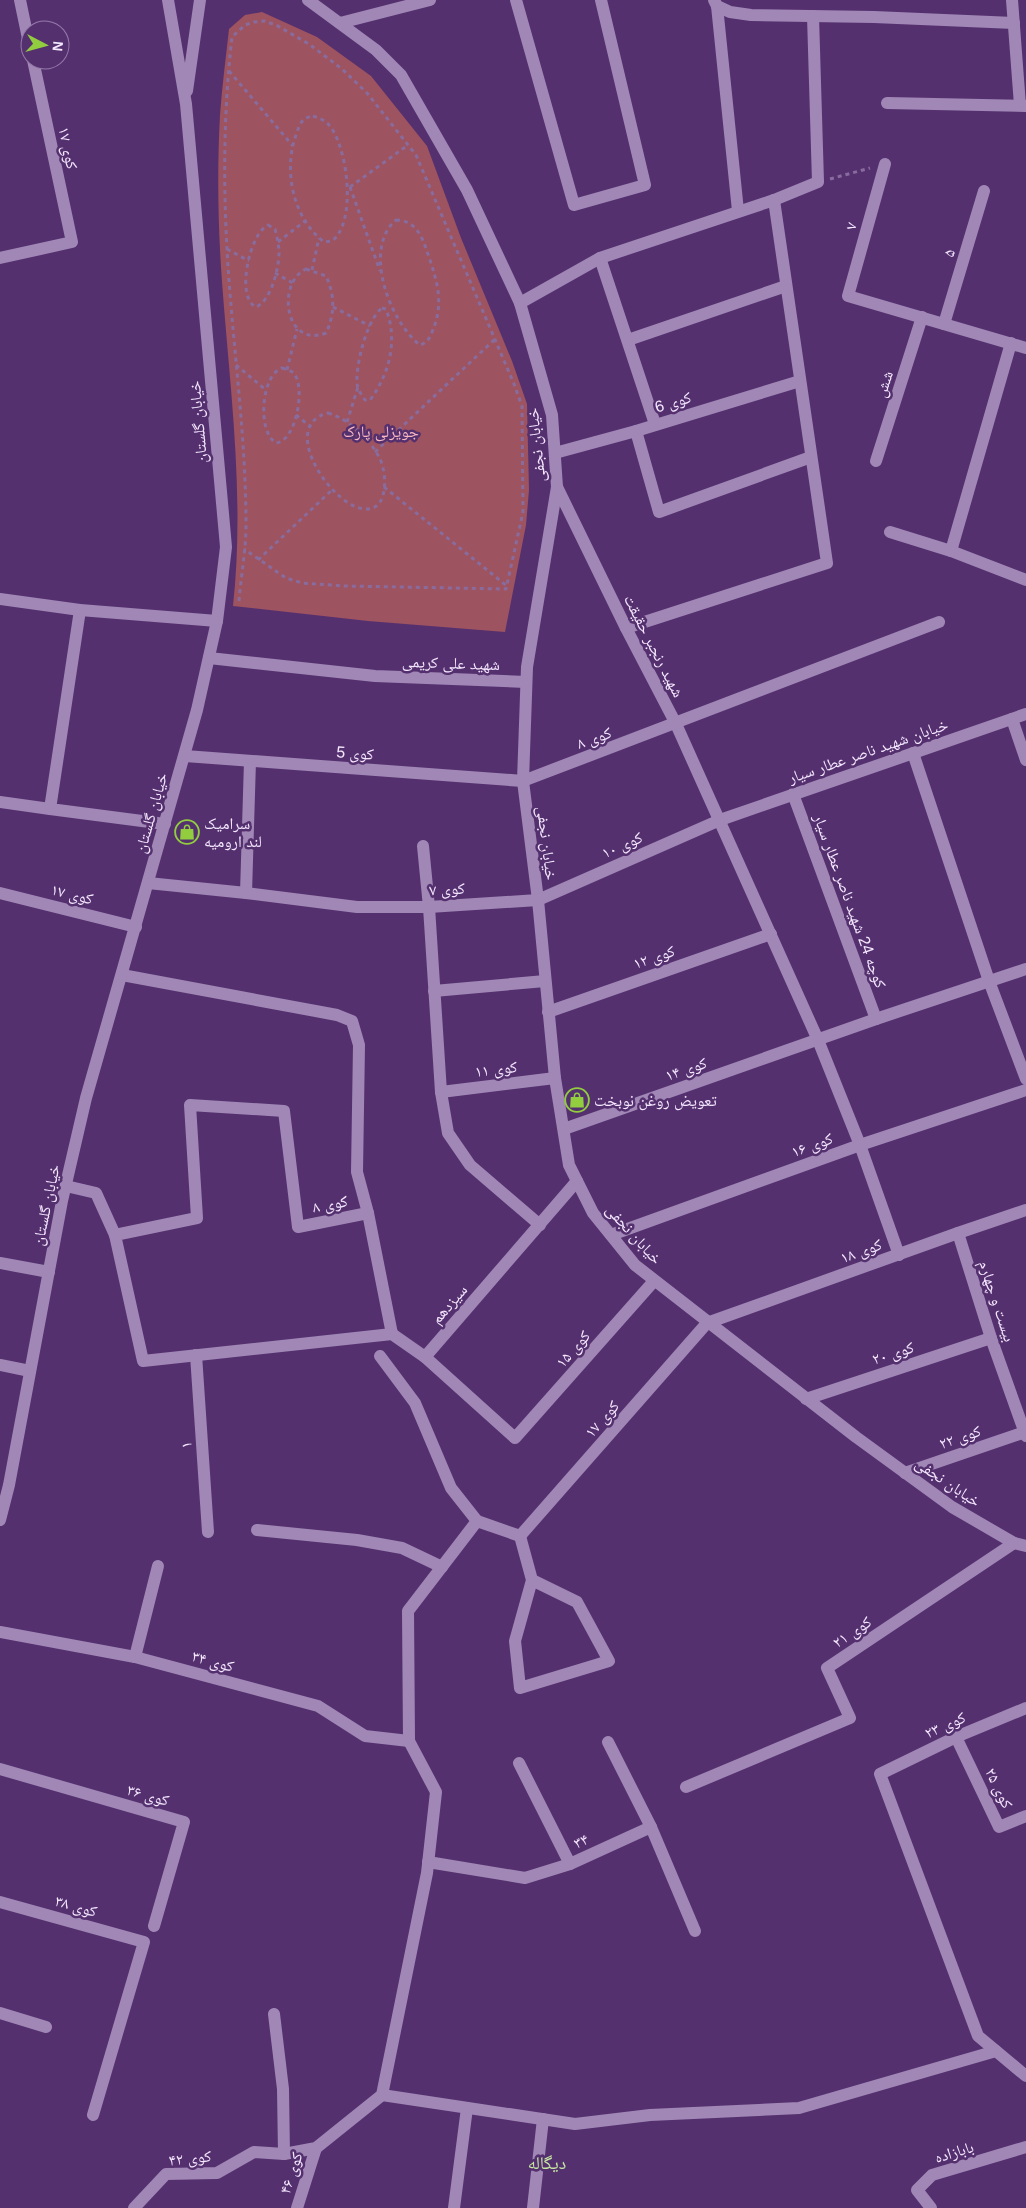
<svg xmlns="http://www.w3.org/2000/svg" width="1026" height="2208" font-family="Helvetica,'Noto Naskh Arabic',sans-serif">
<rect width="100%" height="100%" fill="#55306f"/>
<!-- green -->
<path fill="#9e5360" d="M262,12L317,37L371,76L427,146L461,238L512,361L527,404L529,490L526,525L505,632L368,621L233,606C245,497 230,390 222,282C218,227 217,170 220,115C222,86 226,57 229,29L245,15Z"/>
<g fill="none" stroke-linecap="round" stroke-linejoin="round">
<!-- path -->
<g stroke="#896c9e" stroke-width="3" stroke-dasharray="4 4" stroke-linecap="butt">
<polyline points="229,71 293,146"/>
<path d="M313,116C319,118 325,120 329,125C348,147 357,222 332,241L324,242C293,218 283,171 296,135C300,124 301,118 313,116Z"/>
<polyline points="830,179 870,168"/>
<polyline points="350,187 380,271"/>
<polyline points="350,187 408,145"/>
<path d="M396,220C402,220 408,222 413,226C422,234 425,246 429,257C438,284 444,305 432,332C430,338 427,343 420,345C390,322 362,249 396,220Z"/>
<path d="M268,225L275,229C277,237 279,245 279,253C279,268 271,301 256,307C235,297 250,233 268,225Z"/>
<polyline points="278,242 305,221"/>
<polyline points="227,249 249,261"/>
<path d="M306,269L326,276C335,295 335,314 326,333C285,349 276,283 306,269Z"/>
<polyline points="312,270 319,238"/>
<polyline points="275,273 293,283"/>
<polyline points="333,307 370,326"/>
<path d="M382,308L386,309C398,340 390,373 370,400H365C360,393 356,387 357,378C357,360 368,318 382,308Z"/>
<polyline points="236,365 266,390"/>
<path d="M282,368C287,370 292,370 295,375C305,390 296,441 276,443C257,432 261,375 282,368Z"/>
<polyline points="287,370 297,329"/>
<path d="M328,413C350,420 368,437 379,457C387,471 389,508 368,509C335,512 276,426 328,413Z"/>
<polyline points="296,415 311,427"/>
<polyline points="347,422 358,387"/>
<polyline points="375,452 495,339"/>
<polyline points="384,487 507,586"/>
<polyline points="258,560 333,489"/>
<path d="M239,601C241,576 246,550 246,525C246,433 232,341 227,249C223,178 224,107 232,37L245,25L254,22L264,21L276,25L309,44L342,69L367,93L416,155L514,384L522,406L523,512L506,589L345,586L302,583L286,578L244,549"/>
</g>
<!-- minor -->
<g stroke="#a187b6" stroke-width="12">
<polyline points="20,0 30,48"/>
<polyline points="308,0 376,50 401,75 467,190 520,303 552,415 557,487 527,667 523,781 538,900 555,1078 569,1165 593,1213 635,1265 856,1437 952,1507 1014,1543 1026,1546"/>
<polyline points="516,0 574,205 645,185 601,0"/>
<polyline points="714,0 717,6 730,12 751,15 874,17 1014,23"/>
<polyline points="1012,0 1020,105"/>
<polyline points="717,6 738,211"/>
<polyline points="340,23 430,0"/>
<polyline points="187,91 200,0"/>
<polyline points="887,103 1026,106"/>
<polyline points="885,164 848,296 1026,348"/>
<polyline points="0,258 72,242 33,60"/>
<polyline points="600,258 655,424"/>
<polyline points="520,303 600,258 774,200 818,182 813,16"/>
<polyline points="944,324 984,191"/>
<polyline points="628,340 786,286"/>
<polyline points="636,431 659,512 811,457"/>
<polyline points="555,453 636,431 800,381"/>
<polyline points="876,461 922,317"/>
<polyline points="557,487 626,628 676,724 818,1040 860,1145 899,1255"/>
<polyline points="890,532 951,551 1026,580"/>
<polyline points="951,551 1011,343"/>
<polyline points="0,599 80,610 217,621"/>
<polyline points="80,610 50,809 165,824"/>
<polyline points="626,628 827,563 774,200"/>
<polyline points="209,658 375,676 526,682"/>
<polyline points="1012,719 1026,760"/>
<polyline points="913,753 989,981 1026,1079"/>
<polyline points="185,756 523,781 939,622"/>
<polyline points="793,794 876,1019"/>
<polyline points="0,802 50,809"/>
<polyline points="423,846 429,907 441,1092 448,1133 470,1165 540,1225"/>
<polyline points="148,883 246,893 357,907 429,907 538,900 720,820 1026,714"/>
<polyline points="0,893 136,927"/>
<polyline points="246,893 250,761"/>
<polyline points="122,975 337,1015 352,1021 359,1045 357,1172 368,1213 392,1334"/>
<polyline points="434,991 545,981"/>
<polyline points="548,1012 771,934"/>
<polyline points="441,1092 555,1078"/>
<polyline points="564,1129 876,1019 1026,969"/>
<polyline points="577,1181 425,1357 515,1438 654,1281"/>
<polyline points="66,1186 96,1193 115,1235"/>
<polyline points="368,1213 298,1227 284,1111 190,1105 197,1218 115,1235 143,1361 392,1334 425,1357"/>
<polyline points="958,1233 991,1338 1026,1436"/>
<polyline points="611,1235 860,1145 1026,1090"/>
<polyline points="0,1263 49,1272"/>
<polyline points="196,1355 208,1532"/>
<polyline points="0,1365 30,1371"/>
<polyline points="806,1399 991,1338"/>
<polyline points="905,1473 1025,1432"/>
<polyline points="0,1520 9,1485 62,1201 86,1098 197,710 217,621 226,547 186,104 168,0"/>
<polyline points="477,1521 520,1536"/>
<polyline points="257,1530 357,1540 402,1548 442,1567"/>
<polyline points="520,1536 707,1323 958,1233 1026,1210"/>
<polyline points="520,1536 532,1580 515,1641 520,1688 609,1661 577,1602 532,1580"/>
<polyline points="0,1632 135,1657 318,1706 365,1736 409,1741"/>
<polyline points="135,1657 158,1566"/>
<polyline points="1026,1708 956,1737 880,1774 978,2036 1026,2076"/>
<polyline points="956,1737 999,1827 1026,1816"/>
<polyline points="519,1763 570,1864"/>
<polyline points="0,1769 184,1822 154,1926"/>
<polyline points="686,1787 850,1718 827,1668 1014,1543"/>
<polyline points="651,1827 695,1931"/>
<polyline points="428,1862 525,1878 570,1864 651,1827 608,1742"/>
<polyline points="0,1902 144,1942 93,2115"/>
<polyline points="0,2013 46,2027"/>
<polyline points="274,2014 283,2089 284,2154"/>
<polyline points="382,2095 575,2124 650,2115 799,2108 996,2051"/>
<polyline points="134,2208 166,2174 217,2173 254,2152 284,2154 316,2148 382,2095 427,1873 436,1792 409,1741 408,1611 477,1521 451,1488 415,1403 380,1356"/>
<polyline points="297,2208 316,2148"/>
<polyline points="454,2208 467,2108"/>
<polyline points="533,2208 543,2119"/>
<polyline points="931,2208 917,2190 932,2175 1026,2147"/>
</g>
</g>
<!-- icons -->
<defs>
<g id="shop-ring" transform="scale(1.25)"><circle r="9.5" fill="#55306f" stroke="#92cd3f" stroke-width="1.5"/><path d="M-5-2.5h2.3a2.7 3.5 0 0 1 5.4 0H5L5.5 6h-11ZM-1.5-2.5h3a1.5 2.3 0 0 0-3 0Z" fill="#92cd3f"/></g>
</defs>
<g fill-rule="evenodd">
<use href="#shop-ring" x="187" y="832"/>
<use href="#shop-ring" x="577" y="1100"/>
</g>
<g text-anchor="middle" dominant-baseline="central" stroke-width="5" stroke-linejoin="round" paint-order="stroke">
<!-- street labels -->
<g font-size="16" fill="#f4e8ff" stroke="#55306f">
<text transform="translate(68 148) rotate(78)">کوی ۱۷</text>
<text transform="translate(851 226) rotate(-74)">۷</text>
<text transform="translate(949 253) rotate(-73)">۵</text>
<text transform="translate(884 384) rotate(-72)">شش</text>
<text transform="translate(673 402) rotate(-17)">کوی 6</text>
<text transform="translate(198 422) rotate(-95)">خیابان گلستان</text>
<text transform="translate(536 445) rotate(-96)">خیابان نجفی</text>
<text transform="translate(654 646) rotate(63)">شهید رنجبر حقیقت</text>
<text transform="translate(451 663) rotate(2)">شهید علی کریمی</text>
<text transform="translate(594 738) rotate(-20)">کوی ۸</text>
<text transform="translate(868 751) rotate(-19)">خیابان شهید ناصر عطار سیار</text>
<text transform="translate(355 753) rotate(4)">کوی 5</text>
<text transform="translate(151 813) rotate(-74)">خیابان گلستان</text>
<text transform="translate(547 843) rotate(83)">خیابان نجفی</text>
<text transform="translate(622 845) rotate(-24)">کوی ۱۰</text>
<text transform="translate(447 889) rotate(-3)">کوی ۷</text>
<text transform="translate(72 894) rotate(14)">کوی ۱۷</text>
<text transform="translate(850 901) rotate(70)">کوچه 24 شهید ناصر عطار سیار</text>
<text transform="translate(654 957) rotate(-19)">کوی ۱۲</text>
<text transform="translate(496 1069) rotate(-7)">کوی ۱۱</text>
<text transform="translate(686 1069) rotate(-19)">کوی ۱۴</text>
<text transform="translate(812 1145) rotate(-20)">کوی ۱۶</text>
<text transform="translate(330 1204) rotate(-11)">کوی ۸</text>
<text transform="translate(46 1205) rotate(-78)">خیابان گلستان</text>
<text transform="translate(634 1234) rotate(48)">خیابان نجفی</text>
<text transform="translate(861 1251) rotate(-20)">کوی ۱۸</text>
<text transform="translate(997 1301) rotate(72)">بیست و چهارم</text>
<text transform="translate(449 1304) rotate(-49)">سیزدهم</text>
<text transform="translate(573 1349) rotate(-49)">کوی ۱۵</text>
<text transform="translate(893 1353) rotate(-18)">کوی ۲۰</text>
<text transform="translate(602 1419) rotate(-49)">کوی ۱۷</text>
<text transform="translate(960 1437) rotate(-19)">کوی ۲۲</text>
<text transform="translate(186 1445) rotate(-94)">۱</text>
<text transform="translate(948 1482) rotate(34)">خیابان نجفی</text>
<text transform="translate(852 1632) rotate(-34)">کوی ۲۱</text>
<text transform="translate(213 1661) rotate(15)">کوی ۳۴</text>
<text transform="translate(945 1725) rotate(-24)">کوی ۲۳</text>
<text transform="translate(999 1788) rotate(64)">کوی ۲۵</text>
<text transform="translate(148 1795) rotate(16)">کوی ۳۶</text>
<text transform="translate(581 1841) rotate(-25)">۳۴</text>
<text transform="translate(76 1906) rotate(16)">کوی ۳۸</text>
<text transform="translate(954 2152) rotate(-17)">بابازاده</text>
<text transform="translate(190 2158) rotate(-6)">کوی ۴۲</text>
<text transform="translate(291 2173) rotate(-72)">کوی ۴۶</text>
</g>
<!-- park labels -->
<g font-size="16" fill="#fbb9c2" stroke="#55306f">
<text x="381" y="431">جویزلی پارک</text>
</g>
<!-- poi labels -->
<g font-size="16" fill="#f4e8ff" stroke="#55306f" text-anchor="start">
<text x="204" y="823">سرامیک<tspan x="204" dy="18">لند ارومیه</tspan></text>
<text x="594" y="1100">تعویض روغن نوبخت</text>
</g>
<!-- neighbourhood labels -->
<g font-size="18" fill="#c6e9a2" stroke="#55306f">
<text x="547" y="2163">دیگاله</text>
</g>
</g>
<!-- north arrow -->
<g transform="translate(45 45) rotate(96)"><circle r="24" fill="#55306f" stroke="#957aa9"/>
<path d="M0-4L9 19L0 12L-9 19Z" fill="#92cd3f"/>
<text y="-8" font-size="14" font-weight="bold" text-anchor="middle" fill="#f4e8ff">N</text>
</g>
</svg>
